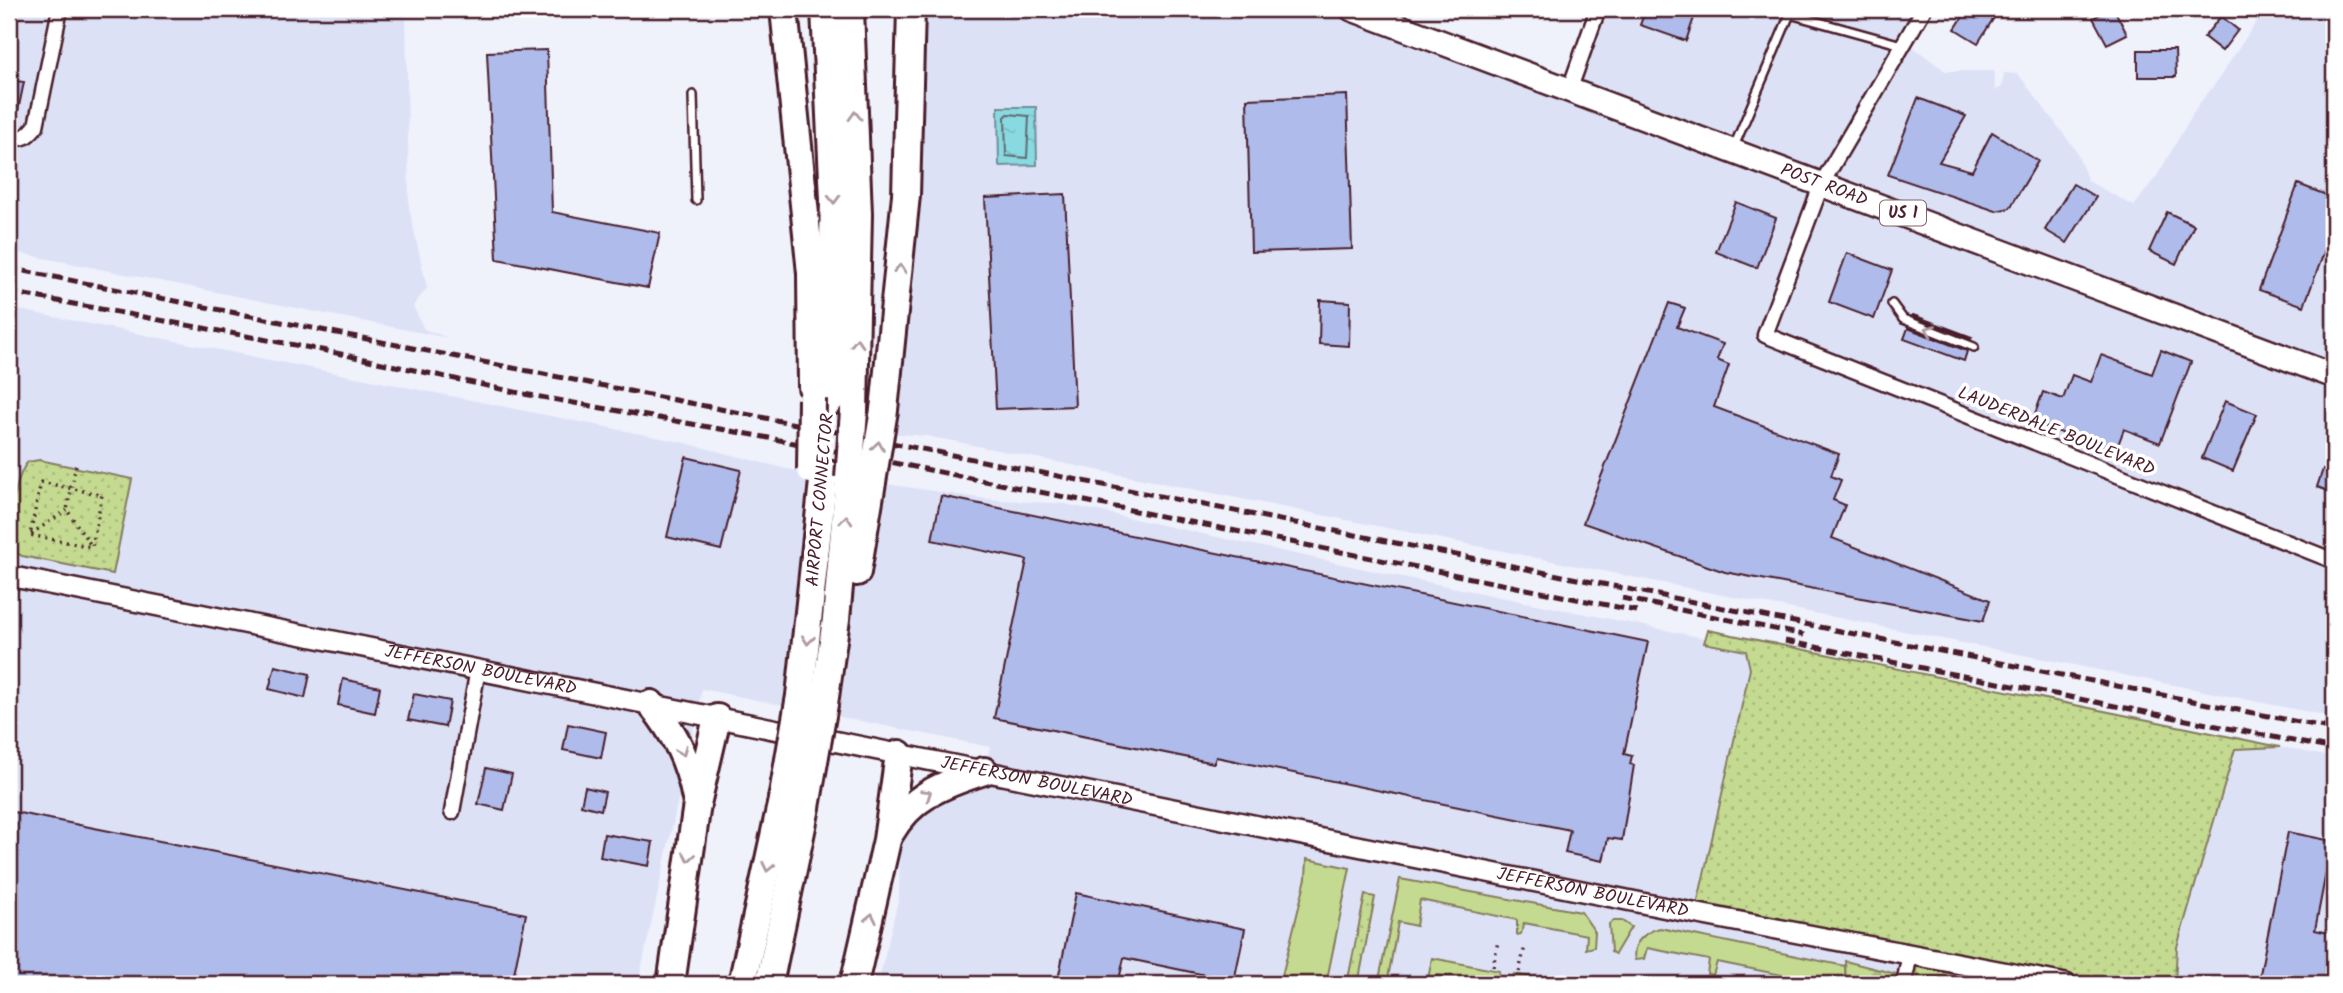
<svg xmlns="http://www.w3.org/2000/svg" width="2343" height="993" font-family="Kalam,sans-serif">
<defs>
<pattern id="forest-firs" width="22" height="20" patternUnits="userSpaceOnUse" patternTransform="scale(1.75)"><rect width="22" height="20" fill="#c3da90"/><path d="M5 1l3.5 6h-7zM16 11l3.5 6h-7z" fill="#a9bb7c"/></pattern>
<pattern id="park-dots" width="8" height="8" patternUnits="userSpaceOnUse" patternTransform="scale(1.75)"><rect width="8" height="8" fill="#c3da90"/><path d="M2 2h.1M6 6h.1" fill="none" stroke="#a9bb7c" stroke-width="1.8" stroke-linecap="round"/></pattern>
<pattern id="water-ripples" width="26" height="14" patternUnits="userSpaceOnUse" patternTransform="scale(1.75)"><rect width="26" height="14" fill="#88dae0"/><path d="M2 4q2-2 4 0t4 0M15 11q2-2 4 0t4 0" fill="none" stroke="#77bbc0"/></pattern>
</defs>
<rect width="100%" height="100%" fill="#eff1fb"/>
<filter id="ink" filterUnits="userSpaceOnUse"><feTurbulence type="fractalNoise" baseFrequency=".0143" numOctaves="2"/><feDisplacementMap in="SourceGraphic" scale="14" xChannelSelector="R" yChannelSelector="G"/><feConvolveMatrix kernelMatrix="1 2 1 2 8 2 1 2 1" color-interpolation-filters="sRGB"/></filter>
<g filter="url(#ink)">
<!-- built -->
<g fill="#dce1f6">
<polygon points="9,9 406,9 409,208 427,288 413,306 424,329 448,338 9,251"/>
<polygon points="918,9 1402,9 1396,22 1566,89 1601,9 1914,9 1919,11 1904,40 1945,71 1994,71 1995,91 2002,87 2004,73 2018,74 2075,149 2088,181 2134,206 2157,176 2198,105 2213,87 2265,9 2334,9 2334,717 927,436 887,433"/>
<polygon points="9,308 681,442 787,469 986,499 1065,504 1397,576 1931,684 2266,748 2287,748 2334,758 2334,984 2175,984 2177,947 1904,976 1845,962 1846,984 878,984 899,897 900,838 915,810 983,777 990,747 702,689 638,984 9,984"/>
</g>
<!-- grass -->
<g fill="#c3da90" stroke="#867c5e" stroke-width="2">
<polygon points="1307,859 1350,868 1326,984 1280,984 1306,878"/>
<polygon points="1400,879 1581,912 1595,932 1594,947 1586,949 1587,935 1524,923 1521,934 1517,935 1517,920 1420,900 1416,926 1398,922 1387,984 1378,984"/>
<polygon points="1613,921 1622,921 1631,927 1615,954 1611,952 1609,924"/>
<path d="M1660,928L1845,966L1846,984H1826L1717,962L1713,975L1707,974L1709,960L1647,948L1644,959L1635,960C1631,944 1644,932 1660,928Z"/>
<polygon points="1432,958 1499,971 1497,984 1436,975 1434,984 1427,984"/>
<polygon points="1514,974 1568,984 1511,984"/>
</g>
<!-- forest -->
<polygon fill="url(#forest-firs)" stroke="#867c5e" stroke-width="2" points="1911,954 2059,984 1846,984 1845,961 1904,976"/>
<!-- park -->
<g fill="url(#park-dots)" stroke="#867c5e" stroke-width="2">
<path d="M39,460L132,479L113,574L22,556L11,550C5,535 16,473 28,462Z"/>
<polygon points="1708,630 2280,747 2235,749 2177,947 2175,984 2071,984 1696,910 1750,669 1746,651 1704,643"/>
<polygon points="1365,895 1375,897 1358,984 1347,984"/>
</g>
<!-- water -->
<polygon fill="url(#water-ripples)" stroke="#6f8f98" stroke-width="2" points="998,107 1036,107 1037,165 999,166"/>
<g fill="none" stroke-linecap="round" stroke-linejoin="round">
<!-- shore -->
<polygon stroke="#636a73" stroke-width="2" points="1008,114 1029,116 1027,158 1006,156 1005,117"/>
</g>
<!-- building -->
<g fill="#aebbeb" stroke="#4a1f2b" stroke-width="2">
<polygon points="1646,9 1697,9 1686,41 1640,25"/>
<polygon points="1968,9 1983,9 1995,16 1978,43 1955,29"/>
<polygon points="2110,9 2114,9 2127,34 2107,44 2093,18"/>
<polygon points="2221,16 2238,30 2222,51 2204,37"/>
<polygon points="547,50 552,212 660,233 648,288 497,259 487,52"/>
<polygon points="2138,50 2175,50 2176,77 2138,77"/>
<polygon points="9,80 24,82 15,125 9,124"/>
<polygon points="1347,95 1352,249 1251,252 1247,99"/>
<polygon points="1918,98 1966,116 1939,162 1972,171 1992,132 2038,161 2010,208 1996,211 1888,175"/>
<polygon points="2073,184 2096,197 2067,243 2045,230"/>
<polygon points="2298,184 2334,198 2334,226 2304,306 2259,290"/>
<polygon points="1065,194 1075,406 996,409 985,198"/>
<polygon points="1736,202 1776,218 1757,268 1716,252"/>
<polygon points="2167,212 2194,225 2176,264 2149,251"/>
<polygon points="1847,253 1892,270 1874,319 1829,302"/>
<polygon points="1320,300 1350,302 1349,346 1319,344"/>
<polygon points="1669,303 1685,308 1677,327 1723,344 1717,360 1729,365 1714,407 1839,454 1831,476 1841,480 1833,500 1845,505 1832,538 1990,600 1983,621 1725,572 1583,523"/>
<polygon points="1913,315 1972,337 1971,339 1912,316"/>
<polygon points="1908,328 1967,351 1964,361 1904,339"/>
<polygon points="2161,350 2191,362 2160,443 2124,429 2115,453 2032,422 2043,392 2063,399 2072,375 2091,382 2101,355 2152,374"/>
<polygon points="2225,401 2257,414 2233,471 2202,458"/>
<polygon points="686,457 741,470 721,550 667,537"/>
<polygon points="2323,469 2334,473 2334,493 2317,487"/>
<polygon points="941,496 1648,642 1624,754 1632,756 1630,764 1634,765 1622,840 1608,838 1603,861 1565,853 1570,830 1216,757 1214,763 994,718 1027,560 932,540"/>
<polygon points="275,666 310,674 305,698 269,689"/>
<polygon points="343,679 380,687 375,713 338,705"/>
<polygon points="414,694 450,701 445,727 408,720"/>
<polygon points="568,724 606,732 601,758 563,750"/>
<polygon points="486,768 512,774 504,810 478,804"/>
<polygon points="585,787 605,792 601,810 581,805"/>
<polygon points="9,811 526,914 512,984 9,984"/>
<polygon points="2288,832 2332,841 2315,930 2333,934 2324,984 2258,984"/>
<polygon points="604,834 653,842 649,866 600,857"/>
<polygon points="1076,893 1245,929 1234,981 1124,958 1118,984 1057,984"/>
</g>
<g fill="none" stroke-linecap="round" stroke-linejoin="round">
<!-- lane casing -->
<g stroke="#4a1f2b" stroke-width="12">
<g id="lane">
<polyline points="693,95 696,200"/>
<polyline points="1733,149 1790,14 1902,45"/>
<polyline points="1892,304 1903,319 1974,347"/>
</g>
</g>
<!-- street casing -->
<g stroke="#4a1f2b" stroke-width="19">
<g id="street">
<polyline points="1924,9 1822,183 1765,335 2334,561"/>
<polyline points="1569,91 1598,9"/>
<path d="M9,137C23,140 27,137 36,126L60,9"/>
<polyline points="452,812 478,669"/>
<polyline points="1904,984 1910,953"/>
</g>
</g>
<!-- secondary casing -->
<g stroke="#4a1f2b" stroke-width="24">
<g id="secondary">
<path id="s1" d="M9,576L1667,908L2066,984"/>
</g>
</g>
<!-- primary casing -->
<g stroke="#4a1f2b" stroke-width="28">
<g id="primary">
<path id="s2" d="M1352,9L2334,376"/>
</g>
</g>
<!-- highway casing -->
<g stroke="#4a1f2b" stroke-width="32">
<g id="highway">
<polyline points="784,9 811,273 812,387"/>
<polyline points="825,9 834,200 829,402"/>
<polyline points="850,9 858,214 854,411"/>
<polyline points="884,410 906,195 911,9"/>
<polyline points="857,572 872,482"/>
<polyline points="800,696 824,472"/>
<path d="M651,704C675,733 689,761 696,799"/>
<polyline points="824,704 836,619 849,478"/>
<path d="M889,835C911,796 943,784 984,771"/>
<polyline points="671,984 697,804 717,718"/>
<polyline points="742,984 782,800"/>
<polyline points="769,984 806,807"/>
<polyline points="854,984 887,840 899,754"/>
</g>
</g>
<!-- path -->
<g stroke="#4a1f2b" stroke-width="3.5" stroke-dasharray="2 5" stroke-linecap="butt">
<polyline points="76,465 67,510 92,547"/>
<polygon points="41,482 102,495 92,547 30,535"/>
<polyline points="31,534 67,510"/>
<polyline points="1493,967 1498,941"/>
<polyline points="1519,972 1525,946"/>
</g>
<!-- lane -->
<use href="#lane" stroke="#fff" stroke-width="7"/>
<!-- street -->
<use href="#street" stroke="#fff" stroke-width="14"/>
<!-- secondary -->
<use href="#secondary" stroke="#fff" stroke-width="19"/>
<!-- primary -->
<use href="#primary" stroke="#fff" stroke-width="23"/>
<!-- highway -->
<use href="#highway" stroke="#fff" stroke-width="26"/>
<!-- rail -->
<g stroke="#4a1f2b" stroke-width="5" stroke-dasharray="10 5" stroke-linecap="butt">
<polyline points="9,268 2334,729"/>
<polyline points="9,292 327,351 524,394 759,436 1637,611"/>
<polyline points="1622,598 1804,635"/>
<polyline points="1785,641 2334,749"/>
</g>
<!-- highway-bridge casing -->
<g stroke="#4a1f2b" stroke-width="32" stroke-linecap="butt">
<g id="highway-bridge">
<polyline points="811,470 812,399"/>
<polyline points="849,478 854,411"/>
<polyline points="872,482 884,410"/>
<polyline points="782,800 800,696"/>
<polyline points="806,807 824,704"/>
</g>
</g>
<!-- highway-bridge -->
<use href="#highway-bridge" stroke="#fff" stroke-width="26"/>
</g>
<!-- one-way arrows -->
<defs><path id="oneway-chevron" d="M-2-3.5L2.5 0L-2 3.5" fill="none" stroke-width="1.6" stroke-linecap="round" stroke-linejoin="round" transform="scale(1.75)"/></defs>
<g stroke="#ae9aa0">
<use href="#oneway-chevron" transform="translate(855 116) rotate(-92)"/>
<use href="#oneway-chevron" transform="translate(834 199) rotate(89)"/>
<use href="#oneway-chevron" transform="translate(900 269) rotate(-85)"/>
<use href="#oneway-chevron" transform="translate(1930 330) rotate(-158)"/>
<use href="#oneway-chevron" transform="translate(857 343) rotate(-89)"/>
<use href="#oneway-chevron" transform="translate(878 446) rotate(-81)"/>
<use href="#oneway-chevron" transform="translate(846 520) rotate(-85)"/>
<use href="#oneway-chevron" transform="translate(808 640) rotate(97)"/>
<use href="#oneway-chevron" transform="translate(682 751) rotate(65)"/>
<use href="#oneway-chevron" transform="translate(927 794) rotate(-34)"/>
<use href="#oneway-chevron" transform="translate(689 857) rotate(98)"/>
<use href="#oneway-chevron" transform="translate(768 867) rotate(102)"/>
<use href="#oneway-chevron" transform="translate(871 918) rotate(-78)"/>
</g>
</g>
<g text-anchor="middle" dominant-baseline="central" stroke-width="7" stroke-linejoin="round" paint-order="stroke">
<!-- shield labels -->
<rect fill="#fff" stroke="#80626b" stroke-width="2" x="1880" y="200.5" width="46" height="25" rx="5"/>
<g font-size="16" font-weight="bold" fill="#4a1f2b">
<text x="1903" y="213">US 1</text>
</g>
<!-- street labels -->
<g font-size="18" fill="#4a1f2b" stroke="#fff">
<text stroke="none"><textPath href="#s2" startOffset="504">POST ROAD</textPath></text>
<text transform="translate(2056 432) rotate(22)">LAUDERDALE BOULEVARD</text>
<text transform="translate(821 500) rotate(-85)">AIRPORT CONNECTOR</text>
<text stroke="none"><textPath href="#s1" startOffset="481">JEFFERSON BOULEVARD</textPath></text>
<text stroke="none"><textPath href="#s1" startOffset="1048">JEFFERSON BOULEVARD</textPath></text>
<text stroke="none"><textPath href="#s1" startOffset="1615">JEFFERSON BOULEVARD</textPath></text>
</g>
</g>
<!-- margin -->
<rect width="2343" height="993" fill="none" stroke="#fff" stroke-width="35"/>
<rect x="18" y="18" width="2308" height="958" fill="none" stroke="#4a1f2b" stroke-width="2.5" filter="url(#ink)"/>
</svg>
